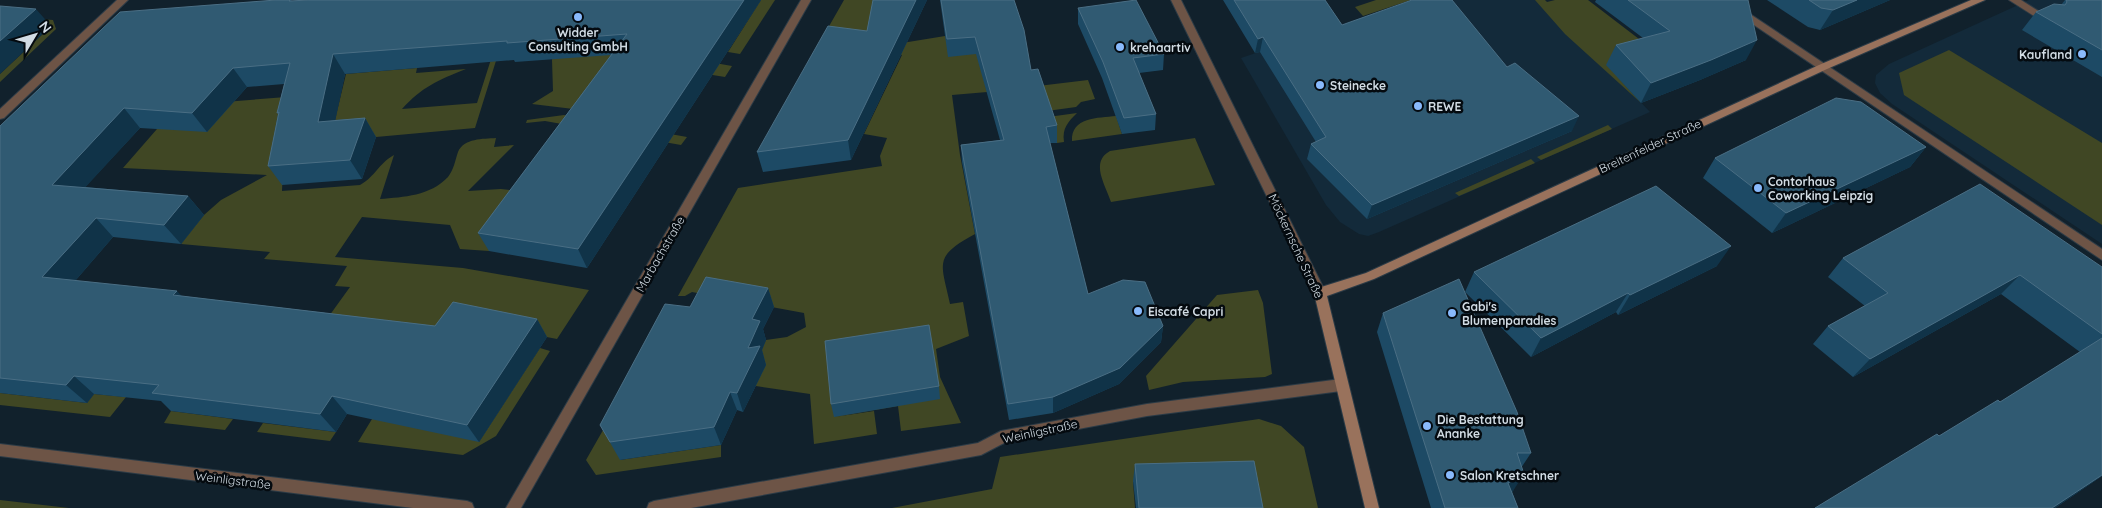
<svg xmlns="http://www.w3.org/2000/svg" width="2102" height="508" font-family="Quicksand,sans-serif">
<rect width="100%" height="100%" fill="#11212c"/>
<!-- built -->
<g fill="#132a3a">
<polygon points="1413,0 1544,0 1650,112 1379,232 1368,236 1359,234 1340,222 1326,205 1241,58"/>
<polygon points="2029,0 2102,0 2102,244 1892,104 1880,93 1875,83 1876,75 1889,64"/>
</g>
<!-- green -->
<g fill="#404724">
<path d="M510,0H515L475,128L376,137L334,124L346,74L417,68L416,73L466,69C438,80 422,87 402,109L477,103Z"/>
<polygon points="761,0 775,0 740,54 728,52"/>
<path d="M844,0H880L896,44L945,36L1014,51L999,91L952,95L960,155L975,234C933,257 941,262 950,304L963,302L969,336L936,349L940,377L961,423L901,431L898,406L834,417L874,411L877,434L814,444L810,394L756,386L749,377L766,340L787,337L806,327L804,313L692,292L685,296H678L738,188L882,166L880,156L887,138L864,134L902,55L824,35Z"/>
<polygon points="1376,0 1411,0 1363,16 1355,7"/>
<polygon points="1535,0 1545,0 1547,2 1555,0 1588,0 1656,52 1607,65 1641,103 1565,34"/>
<polygon points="0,16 53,20 56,29 0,82 0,74 44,33"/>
<polygon points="554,47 641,50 732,66 725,77 638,63 590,111 532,104 553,91 552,60"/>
<polygon points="1949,50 2102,143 2102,225 1904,95 1899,73"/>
<polygon points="1088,80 1095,99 1081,102 1076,107 1047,111 1038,86"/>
<path d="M286,97L282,191L360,185C376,176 378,164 394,155L380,199C404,197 430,196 448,177C454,169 455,161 458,152C464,138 483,139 496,138L494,147L514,145L468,191L501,189L510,190L571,139L489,251L460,249L450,225L362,217L335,257L463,268L589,290L557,339L465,321L479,442L540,348L550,351L496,436L463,455L358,442L419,342L319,330L350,287L335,286L347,266L264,259L270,252L181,244L204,215L221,200L267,175L123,168L157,129L212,103Z"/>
<path d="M1077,113C1068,122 1062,128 1064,142L1057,143L1048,117Z"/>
<polygon points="564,115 687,137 681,145 545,121 526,123 527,120"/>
<path d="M1116,116L1122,134L1072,141C1071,117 1098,118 1116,116Z"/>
<polygon points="1608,125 1612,129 1541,160 1537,157"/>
<path d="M1195,138L1215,185L1111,202C1105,184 1090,162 1110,151Z"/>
<polygon points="1531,159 1535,163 1459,196 1455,193"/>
<polygon points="1258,290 1263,303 1272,374 1265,377 1183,382 1149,390 1146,376 1217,295"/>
<polygon points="627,388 620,460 721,445 721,457 596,475 586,460"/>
<polygon points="0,393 87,403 94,394 126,397 110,417 0,405"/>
<polygon points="171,411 233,419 225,430 164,423"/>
<polygon points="1259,419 1281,426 1304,447 1318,508 1255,508 1133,482 1135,508 892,508 992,489 1000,457"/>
<polygon points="263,423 336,432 330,441 257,432"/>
<polygon points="0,500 69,508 0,508"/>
</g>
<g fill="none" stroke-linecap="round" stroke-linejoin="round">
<!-- lane casing -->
<g stroke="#2c3b46" stroke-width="2">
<polygon id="lane" points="2009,0 2021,0 2051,19 2050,21 2042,21"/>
</g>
<!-- street casing -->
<g stroke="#2c3b46" stroke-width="2">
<g id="street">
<polygon points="117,0 128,0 4,118 0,119 0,109"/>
<polygon points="801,0 811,0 521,508 506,508"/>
<polygon points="1171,0 1181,0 1326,293 1325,297 1315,297 1314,293"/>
<polygon points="1717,0 1729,0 2102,249 2102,260"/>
<polygon points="1341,379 1346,381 1348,385 1346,389 1341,391 1147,416 1004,443 981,455 691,508 647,508 649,503 654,501 978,443 1001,431 1147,404"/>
<polygon points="0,444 467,501 472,503 474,508 413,508 0,456"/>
</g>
</g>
<!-- secondary casing -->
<g stroke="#2c3b46" stroke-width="2">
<polygon id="secondary" points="1971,0 1985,0 1827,69 1374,279 1327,296 1379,508 1365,508 1314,293 1315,289 1366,273 1819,65"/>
</g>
<!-- lane -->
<use href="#lane" fill="#6d5446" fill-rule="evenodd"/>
<!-- street -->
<use href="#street" fill="#6d5446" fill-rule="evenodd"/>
<!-- secondary -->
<use href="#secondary" fill="#99725c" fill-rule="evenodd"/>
</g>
<!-- wall -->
<g fill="#1d4a65">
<polygon points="276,0 291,0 292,1 761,0 587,268 489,251 478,233 611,55 515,62 514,60 345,74 335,120 365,118 376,137 362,179 282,185 268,166 278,114 277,113 284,84 247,87 207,132 140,128 85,187 188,196 204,215 181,244 113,237 75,281 182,296 435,326 537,319 547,337 479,442 347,414 336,432 171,411 161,401 94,394 87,403 0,393 0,126"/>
<polygon points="873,0 927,0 851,160 763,172 757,152 867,31"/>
<polygon points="940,0 1014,0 1031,70 1057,125 1057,143 1050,143 1088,294 1163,326 1161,342 1119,384 1053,413 1009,420 962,162 961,145 1000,140 976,54 948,57"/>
<polygon points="1223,0 1325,0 1342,25 1507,67 1572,131 1367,219 1307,159 1311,144 1316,142 1260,52 1255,53"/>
<polygon points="1596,0 1748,0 1746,60 1700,80 1641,103 1606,65 1616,45 1643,38 1595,2"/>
<polygon points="1767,0 1890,0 1820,30 1808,27"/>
<polygon points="2065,0 2102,0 2102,77 2022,30 2036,12 2061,5"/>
<polygon points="1078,8 1164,54 1163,70 1139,73 1156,114 1155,130 1122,134 1102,78 1078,24"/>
<polygon points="1926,147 1910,167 1772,233 1703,178 1715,158"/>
<polygon points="1843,258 2102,267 2102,476 2055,508 1815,508 2000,402 2080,352 2001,294 1853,377 1813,344 1828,326 1865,306 1828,277"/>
<polygon points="1717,266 1618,315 1616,312 1531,357 1465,292 1474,272"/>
<polygon points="768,288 774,307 763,329 766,340 762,350 766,365 743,412 737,410 721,445 620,460 600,425 690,307"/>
<polygon points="1383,313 1531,453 1521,468 1513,491 1512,492 1518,508 1431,508 1377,332"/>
<polygon points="939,386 940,399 834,417 831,404"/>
<polygon points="1135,464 1263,508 1136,508 1133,481"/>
</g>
<!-- shaded-wall -->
<g fill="#103348">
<polygon points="744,0 761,0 587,268 578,249"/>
<polygon points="916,0 927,0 851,160 848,140"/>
<polygon points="1857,0 1890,0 1820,30 1833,10"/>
<polygon points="36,9 51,26 0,74 0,41"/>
<polygon points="1263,37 1260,52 1255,53 1258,39"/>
<polygon points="1757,40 1746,60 1700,80 1641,103 1651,83"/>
<polygon points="333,54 345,74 331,141 318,122"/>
<polygon points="233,68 247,87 207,132 192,113"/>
<polygon points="124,108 140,128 70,204 52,185"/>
<polygon points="1579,116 1572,131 1367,219 1372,205"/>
<polygon points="365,118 376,137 362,179 350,160"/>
<polygon points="1926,147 1910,167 1772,233 1786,213"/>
<polygon points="188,196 204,215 181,244 164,225"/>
<polygon points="96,218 113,237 62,296 42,277"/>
<polygon points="1731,246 1717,266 1618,315 1630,295"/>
<polygon points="2020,275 2001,294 1853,377 1870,359"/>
<polygon points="768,288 774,307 763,329 766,340 762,350 766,365 743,412 737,393 748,348 752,319"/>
<polygon points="177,291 194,309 173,295"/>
<polygon points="1628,293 1616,312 1531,357 1541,338"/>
<polygon points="537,319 547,337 479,442 467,425"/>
<polygon points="1163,326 1161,342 1119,384 1053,413 1053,397"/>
<polygon points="74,376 94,394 87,403 66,385"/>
<polygon points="730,392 737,410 721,445 714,427"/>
<polygon points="332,396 347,414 336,432 320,414"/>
<polygon points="1524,474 1513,491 1498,500 1508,483"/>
<polygon points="2102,475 2102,476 2055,508 2052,508"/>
</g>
<!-- building -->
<g fill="#305a72" stroke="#4a6e84">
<polygon points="276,0 290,0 289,1 309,0 744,0 578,249 478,233 627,34 507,43 507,41 333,54 318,122 365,118 350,160 268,166 279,112 277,113 290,63 233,68 192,113 124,108 52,185 188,196 164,225 96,218 42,277 177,291 173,295 435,326 453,302 537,319 467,425 332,396 320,414 152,393 159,385 74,376 66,385 0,378 0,126 120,12"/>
<polygon points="873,0 916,0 848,140 757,152 828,26 867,31"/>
<polygon points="941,0 1014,0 1024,30 1031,70 1038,69 1057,125 1046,127 1088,294 1123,280 1145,282 1163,326 1120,368 1053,397 1008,404 961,145 1004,140 975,37 947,39"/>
<polygon points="1136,0 1164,54 1133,58 1156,114 1124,118 1103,62 1078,8"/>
<polygon points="1234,0 1325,0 1342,25 1412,0 1452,0 1507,67 1515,63 1579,116 1372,205 1311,144 1326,137 1263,37 1258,39"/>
<polygon points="1628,0 1748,0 1757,40 1711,60 1651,83 1616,45 1670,31"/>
<polygon points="1809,0 1857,0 1833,10 1821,8"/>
<polygon points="2066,0 2102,0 2102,50 2036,12 2054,4 2065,5 2067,2"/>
<polygon points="0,6 36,9 0,41"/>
<polygon points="1836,98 1861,102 1926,147 1786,213 1715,158"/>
<polygon points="1980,184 2102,267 2102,334 2020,275 1870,359 1828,326 1888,293 1843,258"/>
<polygon points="1656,186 1731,246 1630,295 1628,293 1541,338 1474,272"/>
<polygon points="706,277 768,288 752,319 760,321 748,348 760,346 737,393 730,392 714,427 610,442 600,425 665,304 690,307"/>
<polygon points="1459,279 1517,412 1531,453 1517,453 1524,474 1508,483 1518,508 1445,508 1383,313"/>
<polygon points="929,325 939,386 831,404 825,341"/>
<polygon points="2102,338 2102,475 2052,508 1815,508 1937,434 1939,436 1998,400 2000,402"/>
<polygon points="1254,461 1263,508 1139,508 1135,464"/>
</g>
<!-- markers -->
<g fill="#89bafc" stroke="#040a0f" stroke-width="2">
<circle cx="578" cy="17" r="5"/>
<circle cx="1120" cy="47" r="5"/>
<circle cx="2082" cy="54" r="5"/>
<circle cx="1320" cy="85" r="5"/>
<circle cx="1418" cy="106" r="5"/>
<circle cx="1758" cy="188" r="5"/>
<circle cx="1138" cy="311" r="5"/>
<circle cx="1452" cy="313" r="5"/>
<circle cx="1427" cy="426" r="5"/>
<circle cx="1450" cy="475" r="5"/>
</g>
<g text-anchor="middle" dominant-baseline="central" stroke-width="5" stroke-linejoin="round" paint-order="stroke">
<!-- poi labels -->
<g font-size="12" font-weight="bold" fill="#d2dce4" stroke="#040a0f" text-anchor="start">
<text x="578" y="32" text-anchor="middle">Widder<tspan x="578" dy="14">Consulting GmbH</tspan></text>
<text x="1130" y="47">krehaartiv</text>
<text x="2072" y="54" text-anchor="end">Kaufland</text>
<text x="1330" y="85">Steinecke</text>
<text x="1428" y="106">REWE</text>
<text x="1768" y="181">Contorhaus<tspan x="1768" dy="14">Coworking Leipzig</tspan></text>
<text x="1462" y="306">Gabi's<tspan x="1462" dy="14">Blumenparadies</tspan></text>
<text x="1148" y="311">Eiscafé Capri</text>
<text x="1437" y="419">Die Bestattung<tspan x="1437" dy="14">Ananke</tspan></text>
<text x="1460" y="475">Salon Kretschner</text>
</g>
<!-- street labels -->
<g font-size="12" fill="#d2dce4" stroke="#040a0f">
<text transform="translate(1650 146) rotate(-25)">Breitenfelder Straße</text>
<text transform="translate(1296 246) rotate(65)">Möckernsche Straße</text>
<text transform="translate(660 254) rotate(-60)">Marbachstraße</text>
<text transform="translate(1040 431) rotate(-12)">Weinligstraße</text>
<text transform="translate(233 480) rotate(7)">Weinligstraße</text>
</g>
</g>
<!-- north arrow -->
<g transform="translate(35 35) rotate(52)" stroke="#040a0f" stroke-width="4" paint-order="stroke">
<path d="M0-4L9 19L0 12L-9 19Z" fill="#d2dce4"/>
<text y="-8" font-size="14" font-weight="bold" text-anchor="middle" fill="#d2dce4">N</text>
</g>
</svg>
